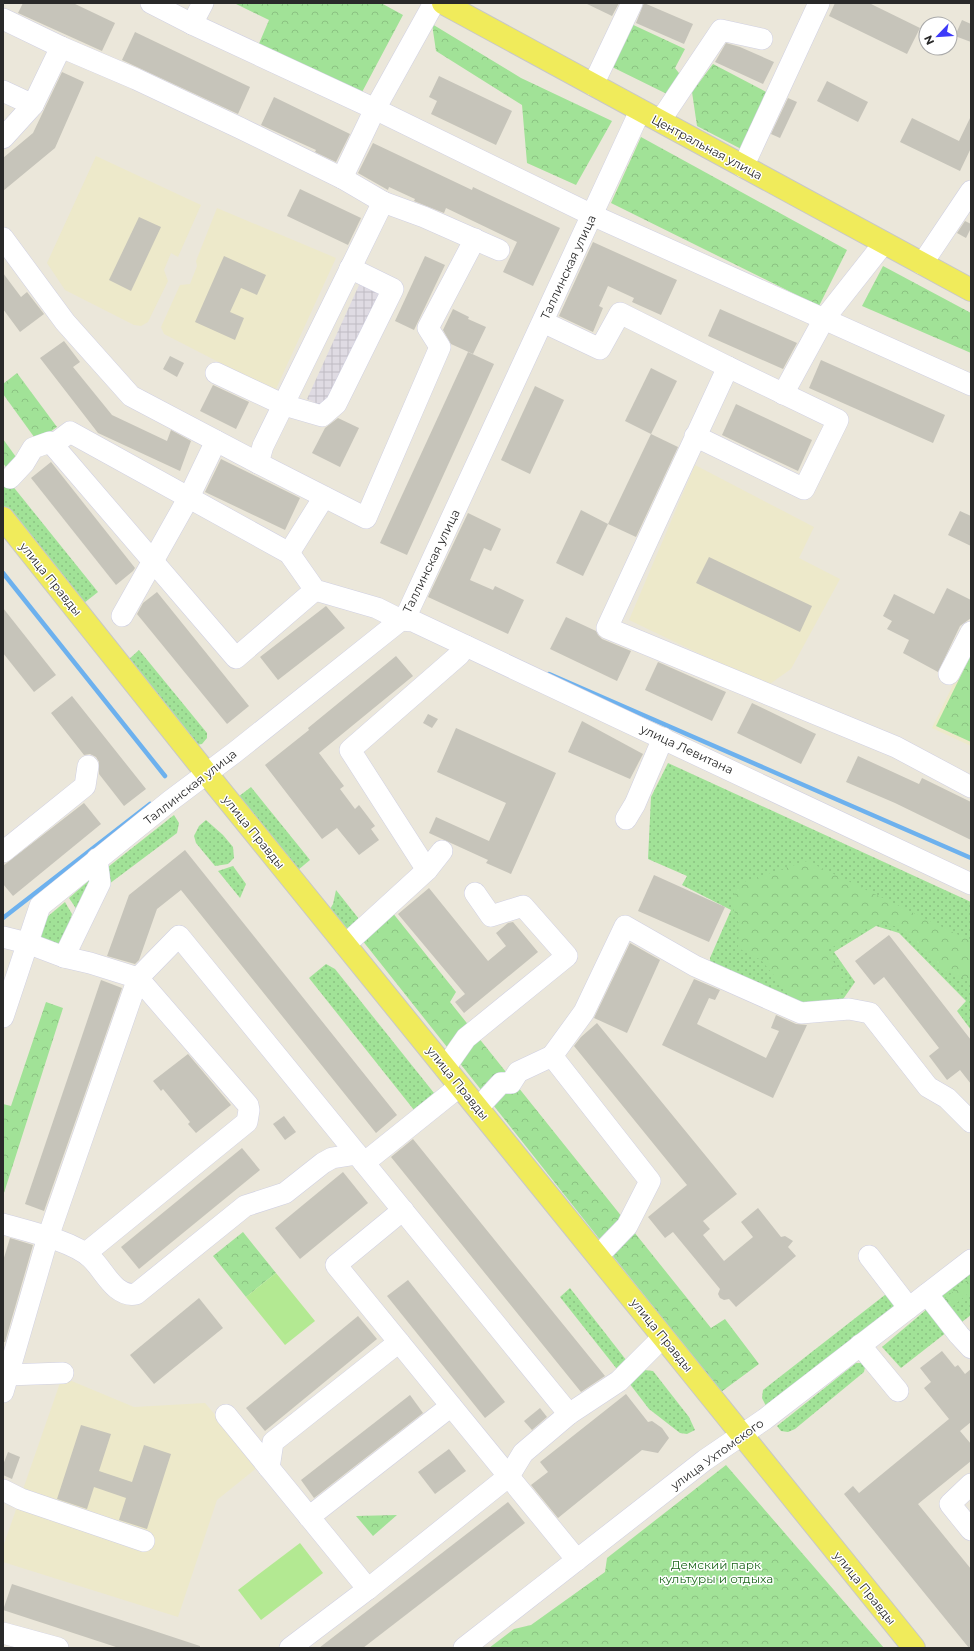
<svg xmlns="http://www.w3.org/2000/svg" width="974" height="1651" font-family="Montserrat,sans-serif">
<defs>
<pattern id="industrial-grid" width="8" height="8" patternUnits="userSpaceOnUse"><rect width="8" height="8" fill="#dfdbe3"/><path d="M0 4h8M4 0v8" fill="none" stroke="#bfbcc3"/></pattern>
<pattern id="grass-dots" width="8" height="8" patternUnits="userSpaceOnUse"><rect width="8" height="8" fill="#a1e297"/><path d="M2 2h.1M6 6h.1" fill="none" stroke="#8bc282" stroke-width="1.8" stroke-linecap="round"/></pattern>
<pattern id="forest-crowns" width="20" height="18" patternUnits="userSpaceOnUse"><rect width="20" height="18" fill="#a1e297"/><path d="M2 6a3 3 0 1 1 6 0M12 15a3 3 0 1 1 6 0" fill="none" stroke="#8bc282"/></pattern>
</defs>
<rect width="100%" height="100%" fill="#ebe7da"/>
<!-- industrial -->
<polygon fill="url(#industrial-grid)" points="360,283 380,292 327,408 307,399"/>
<!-- education -->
<g fill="#ede9ca">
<polygon points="96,156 201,205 178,257 171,253 164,270 168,281 148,322 141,326 134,325 65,290 47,263"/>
<polygon points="217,208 336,258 275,391 164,334 161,327 180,285 190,284 197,266 196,261"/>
<polygon points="695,465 814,527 799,558 840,579 791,669 767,686 629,620"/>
<polygon points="971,648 971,746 932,728"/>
<polygon points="62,1377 134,1407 205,1403 259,1466 217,1500 178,1617 3,1562 3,1547"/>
</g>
<!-- grass -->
<g fill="url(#grass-dots)">
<polygon points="3,474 98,592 84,603 3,505"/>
<polygon points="139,650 207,733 207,738 202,744 196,745 128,660"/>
<polygon points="668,763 971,902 971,1030 957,1011 966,1001 899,933 876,926 834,952 855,982 839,1005 792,1013 711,975 710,958 731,910 682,885 687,876 648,859 651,797"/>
<polygon points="251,787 310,860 298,870 238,797"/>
<polygon points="174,815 179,823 177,833 105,887 108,867"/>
<polygon points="206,820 223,835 233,847 234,858 228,864 215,866 196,843 194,836 199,826"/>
<polygon points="233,866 246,884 240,898 218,871"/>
<polygon points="93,877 77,910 69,898"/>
<polygon points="336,890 359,919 349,932 329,911 333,904"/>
<polygon points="65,902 72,914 61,948 39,944 41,922"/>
<polygon points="326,964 335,969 434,1093 414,1110 309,978"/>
<polygon points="971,1273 971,1315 958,1325 938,1299"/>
<polygon points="570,1288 630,1365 620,1373 560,1297"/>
<polygon points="890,1291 902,1306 768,1410 762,1398 763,1390"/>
<polygon points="927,1309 947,1332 901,1368 882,1347"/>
<polygon points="856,1363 863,1363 865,1367 864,1372 795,1429 788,1432 781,1431 777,1426"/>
<polygon points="636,1369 653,1371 689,1417 695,1430 687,1434 680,1433 649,1409 626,1379"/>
</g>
<!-- forest -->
<g fill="url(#forest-crowns)">
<polygon points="234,3 381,3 403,15 361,94 258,46 269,20"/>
<polygon points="627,22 685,49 675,68 682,77 669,95 608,65"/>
<polygon points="432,24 521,78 612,121 576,185 527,163 522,105 436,51"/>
<polygon points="713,64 770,94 745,151 697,126 692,92"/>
<polygon points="641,137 847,250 819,306 611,203"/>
<polygon points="883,266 971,313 971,353 862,306"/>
<polygon points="17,373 57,427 37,441 3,394 3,384"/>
<polygon points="3,439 16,457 9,471 3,463"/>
<polygon points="971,655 971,742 936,726"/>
<polygon points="807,861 971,941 971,984 961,976 946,972 895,926 876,924 827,950 845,982 839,998 799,1005 761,960 738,948 739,924 731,903 737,884"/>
<polygon points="392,912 456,992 450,1002 711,1328 725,1319 759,1364 721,1392 362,940"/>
<polygon points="46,1002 63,1008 3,1196 3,1104 11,1106"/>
<polygon points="243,1232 276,1273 246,1297 213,1256"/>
<polygon points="971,1277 971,1291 952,1307 944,1299"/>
<polygon points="726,1465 884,1648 489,1648 514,1629 531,1625 605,1572 607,1558"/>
<polygon points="397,1515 373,1536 356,1516"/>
</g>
<!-- pitch -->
<g fill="#b3e992">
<polygon points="276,1273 315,1321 285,1345 246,1297"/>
<polygon points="300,1543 323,1573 261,1620 238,1590"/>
</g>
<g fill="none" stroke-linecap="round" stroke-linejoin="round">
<!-- stream -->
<g stroke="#6db1ee" stroke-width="4.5">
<polyline points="3,573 165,776"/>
<polyline points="549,674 971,858"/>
<polyline points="3,918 150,804"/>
</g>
</g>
<!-- building -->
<g fill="#c6c4ba">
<polygon points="23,3 73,3 115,23 102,51 18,13"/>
<polygon points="585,3 619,3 612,16"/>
<polygon points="644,3 693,24 684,44 636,23"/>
<polygon points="835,3 869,3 920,28 907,54 829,16"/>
<polygon points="962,20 971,24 971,42 955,36"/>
<polygon points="135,32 250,87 238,114 122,60"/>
<polygon points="726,43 740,47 774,62 763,84 715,62"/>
<polygon points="62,72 84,82 55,148 3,191 3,158 33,133"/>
<polygon points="439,76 512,111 496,145 431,114 437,101 429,97"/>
<polygon points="827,81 868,102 858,122 817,101"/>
<polygon points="274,97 350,134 336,162 315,152 316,150 261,125"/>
<polygon points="788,98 797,102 780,138 771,134"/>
<polygon points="971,116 971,148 960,171 900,142 912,118 959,141"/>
<polygon points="373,143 472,190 473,187 560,228 533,286 503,272 517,242 446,208 444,213 414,201 415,199 389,187 388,190 358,173"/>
<polygon points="300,189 361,218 348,245 287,216"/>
<polygon points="139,217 161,227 131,291 109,280"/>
<polygon points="965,221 971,224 971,228 966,238 957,233"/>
<polygon points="593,242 677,280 661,315 632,302 634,298 608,286 599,306 603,308 593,332 559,316"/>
<polygon points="224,256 266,275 257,295 241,288 230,312 244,318 235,340 195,322"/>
<polygon points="425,256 445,265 414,330 395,321"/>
<polygon points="3,273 21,297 27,292 44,314 20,332 3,309"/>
<polygon points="453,309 469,317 468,319 486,327 473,354 451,344 443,330"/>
<polygon points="720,309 797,343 783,369 708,336"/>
<polygon points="64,341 80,362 73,367 112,415 167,441 171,430 191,441 180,471 98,433 40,358"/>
<polygon points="468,352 494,364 407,555 380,543"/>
<polygon points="170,356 184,363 177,377 163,369"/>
<polygon points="821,360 945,415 933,443 809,388"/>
<polygon points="651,368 677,381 651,434 625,421"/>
<polygon points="213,385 249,402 236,429 200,411"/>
<polygon points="535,386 564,400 530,474 501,460"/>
<polygon points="736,404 812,440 798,471 722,435"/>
<polygon points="338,418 359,428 340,467 312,453 325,428"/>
<polygon points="651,434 678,447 636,537 608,524"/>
<polygon points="221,459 300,498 285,530 205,492"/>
<polygon points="51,462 135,568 133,571 116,585 31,478"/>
<polygon points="581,510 608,524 583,576 556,563"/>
<polygon points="960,511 971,516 971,546 948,535"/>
<polygon points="468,513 501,529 491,551 484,548 470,580 493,590 495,586 524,600 508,634 428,597"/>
<polygon points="709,557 812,606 800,632 696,583"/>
<polygon points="947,588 971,600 971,618 960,626 938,672 903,653 909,640 887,629 892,621 883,616 894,594 934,614"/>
<polygon points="157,592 249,706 227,724 137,614 143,603"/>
<polygon points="326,606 345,628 278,680 260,657"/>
<polygon points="3,608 56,675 34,692 3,653"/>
<polygon points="566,617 596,631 598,635 602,639 631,651 617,681 550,649"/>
<polygon points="396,656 413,676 319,753 344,786 340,789 355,809 359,805 375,826 371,829 379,840 359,855 337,828 322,839 265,765 309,730 308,728"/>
<polygon points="658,662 726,692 712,721 645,690"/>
<polygon points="72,696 146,789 124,806 99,774 99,762 96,757 90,754 84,755 51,713"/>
<polygon points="752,703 816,734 801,764 737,733"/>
<polygon points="428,714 438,719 432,728 423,723"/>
<polygon points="582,721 643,754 630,779 568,752"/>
<polygon points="456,728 556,773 511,874 486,863 488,860 429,833 436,817 489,841 506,803 437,772"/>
<polygon points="858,756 919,784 922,778 971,802 971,840 895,803 846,782"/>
<polygon points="84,803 101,824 13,896 3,884 3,866"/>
<polygon points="185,850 397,1115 376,1133 181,890 157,909 139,960 135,964 107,956 129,895"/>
<polygon points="654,875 725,907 709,942 638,911"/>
<polygon points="429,888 488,961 506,946 496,933 508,923 513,922 538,952 464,1013 455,1002 465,994 398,914"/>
<polygon points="889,935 971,1040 971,1084 960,1070 947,1080 929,1056 939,1048 884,977 874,985 855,961"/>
<polygon points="630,943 660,960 627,1033 594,1018"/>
<polygon points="694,979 720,990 715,1000 709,998 697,1024 766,1058 779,1031 771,1028 776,1015 796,1024 807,1025 773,1098 662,1045"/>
<polygon points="101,980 122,988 44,1211 25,1204"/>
<polygon points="597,1023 737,1194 703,1221 710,1229 703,1235 724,1261 753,1237 741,1222 758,1208 781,1237 785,1236 793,1241 788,1247 796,1256 736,1307 729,1299 724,1300 720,1298 718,1294 720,1289 673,1232 665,1238 648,1217 687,1185 574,1046 581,1037"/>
<polygon points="188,1054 231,1105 196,1133 188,1124 190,1122 163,1089 161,1091 153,1081"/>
<polygon points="284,1116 296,1132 285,1140 273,1124"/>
<polygon points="413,1139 506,1254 605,1376 581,1392 391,1157"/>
<polygon points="242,1148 260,1170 139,1269 121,1247"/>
<polygon points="343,1172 368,1203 300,1259 275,1228"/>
<polygon points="10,1238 33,1245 5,1342 3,1342 3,1261"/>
<polygon points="408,1280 505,1402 485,1418 387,1296"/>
<polygon points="199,1298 223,1328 154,1384 130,1355"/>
<polygon points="358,1316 377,1339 265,1431 246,1408"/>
<polygon points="942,1351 955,1367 958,1365 965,1374 971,1369 971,1422 960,1431 971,1444 971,1461 918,1504 971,1569 971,1648 969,1648 844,1494 853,1486 859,1493 949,1419 924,1388 931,1382 920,1368"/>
<polygon points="626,1394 648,1422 652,1421 662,1428 669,1438 658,1453 642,1450 558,1518 531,1485 548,1472 540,1462"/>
<polygon points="410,1395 423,1413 314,1498 301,1480"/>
<polygon points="540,1408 547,1417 532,1430 524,1421"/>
<polygon points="81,1425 111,1434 99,1471 132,1482 144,1445 171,1454 147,1529 119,1520 126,1498 94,1487 87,1509 57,1499"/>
<polygon points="449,1449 466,1471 435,1494 418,1472"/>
<polygon points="8,1452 20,1457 12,1479 3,1475 3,1465"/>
<polygon points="508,1502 525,1523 363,1648 319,1648"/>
<polygon points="12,1584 200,1646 200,1648 119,1648 3,1610"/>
</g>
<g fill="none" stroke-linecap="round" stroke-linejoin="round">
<!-- minor casing -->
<g stroke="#d0d0e2" stroke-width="22">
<g id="minor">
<polyline points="151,3 192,24 375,109 592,215 971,385"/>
<polyline points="3,19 61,47 136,79 240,128 342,178 383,202 424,217 499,250"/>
<polyline points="192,24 203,3"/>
<polyline points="593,85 632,3"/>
<polyline points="3,91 33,105"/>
<polyline points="660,121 721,30 762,39"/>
<polyline points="3,138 33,105 61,47"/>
<polyline points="743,167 819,3"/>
<polyline points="342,178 375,109 434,3"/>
<polyline points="3,238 65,322 131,396 258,463 263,446 383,202"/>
<polyline points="922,264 971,191"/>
<polyline points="543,322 600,349 620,313 728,367"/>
<polyline points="216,373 284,405 322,416 336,404 393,289 350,268"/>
<polyline points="783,394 824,319 884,243"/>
<polyline points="695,436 804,489 838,420 728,367 607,628 896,747 971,787"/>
<polyline points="53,445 236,658 315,590"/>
<polyline points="258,463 366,518 440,347 428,328 475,239"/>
<polyline points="10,478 24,463 33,448 50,442 53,445 70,432 289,553 315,590 377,608 401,620 413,621 971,884"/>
<polyline points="289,553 324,497"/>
<polyline points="122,616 189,497 216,441"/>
<polyline points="949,674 971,632"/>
<polyline points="626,819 635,804 663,738"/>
<polyline points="3,852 85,786 88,766"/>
<polyline points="427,870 350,750 459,655 466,646"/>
<polyline points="3,937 27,943 64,957 90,963 138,978 248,1105 249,1110 247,1122 86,1253"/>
<polyline points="345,945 427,870 442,851"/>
<polyline points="64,957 100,883 97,859"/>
<polyline points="3,1017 40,906 170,801 234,753 401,620 408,612 640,111"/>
<polyline points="552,1056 584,1012 625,926 695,966 801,1013 849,1009 870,1013 928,1087 947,1098 971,1122"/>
<polyline points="445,1068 466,1038 567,956 523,906 491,916 475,893"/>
<polyline points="478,1108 501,1083 511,1083 518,1072 552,1056 650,1181 627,1226 598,1256"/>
<polyline points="364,1163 460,1086"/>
<polyline points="403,1210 336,1265 577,1560"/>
<path d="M3,1224C27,1231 73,1241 91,1258C104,1270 115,1298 136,1294L245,1206L285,1193L323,1163L332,1158L357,1154"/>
<polyline points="869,1256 909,1308"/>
<polyline points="927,1294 959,1335 971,1348"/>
<polyline points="860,1345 898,1391"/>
<polyline points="7,1375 63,1373"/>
<polyline points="3,1392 48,1237 138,978 179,936 569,1414"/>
<polyline points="226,1415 368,1589"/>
<polyline points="269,1468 273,1442 399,1342"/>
<polyline points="971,1484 950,1504 971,1530"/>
<polyline points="3,1490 21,1499 144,1541"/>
<polyline points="309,1517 451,1406"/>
<polyline points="3,1633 58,1648"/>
<polyline points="290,1648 368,1589 509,1476 523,1453 569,1414 619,1381 663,1337"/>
<polyline points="464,1648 705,1460 765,1419 971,1260"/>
</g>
</g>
<!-- major casing -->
<g stroke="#c7c7c7" stroke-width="24">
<g id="major">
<polyline points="443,3 971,290"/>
<polyline points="3,518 207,774 663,1337 914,1648"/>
</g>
</g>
<!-- minor -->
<use href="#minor" stroke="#fff" stroke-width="21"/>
<!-- major -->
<use href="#major" stroke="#f0eb5b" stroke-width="22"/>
</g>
<g text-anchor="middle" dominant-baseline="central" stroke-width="3" stroke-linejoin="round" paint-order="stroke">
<!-- street labels -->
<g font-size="12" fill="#292929" stroke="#fff">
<text transform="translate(707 147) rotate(28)">Центральная улица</text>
<text transform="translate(568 267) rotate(-65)">Таллинская улица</text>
<text transform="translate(431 561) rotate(-64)">Таллинская улица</text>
<text transform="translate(51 579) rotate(51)">улица Правды</text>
<text transform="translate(687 749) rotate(25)">улица Левитана</text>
<text transform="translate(190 787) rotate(-38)">Таллинская улица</text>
<text transform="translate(254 832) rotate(51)">улица Правды</text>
<text transform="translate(458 1083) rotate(51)">улица Правды</text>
<text transform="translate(662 1335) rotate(51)">улица Правды</text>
<text transform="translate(717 1454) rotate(-36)">улица Ухтомского</text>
<text transform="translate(865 1588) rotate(51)">улица Правды</text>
</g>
<!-- park labels -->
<g font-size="12" fill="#1a651a" stroke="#fff">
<text x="716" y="1564">Демский парк<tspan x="716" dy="14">культуры и отдыха</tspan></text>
</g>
</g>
<!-- border -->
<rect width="974" height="1651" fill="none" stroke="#292929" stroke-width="8"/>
<!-- north arrow -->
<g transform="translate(938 36) rotate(245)"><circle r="19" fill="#ffffff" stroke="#a9a9a9"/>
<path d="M0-3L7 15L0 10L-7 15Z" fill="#3d3af9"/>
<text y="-6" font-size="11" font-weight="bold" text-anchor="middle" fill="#292929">N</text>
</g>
</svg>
